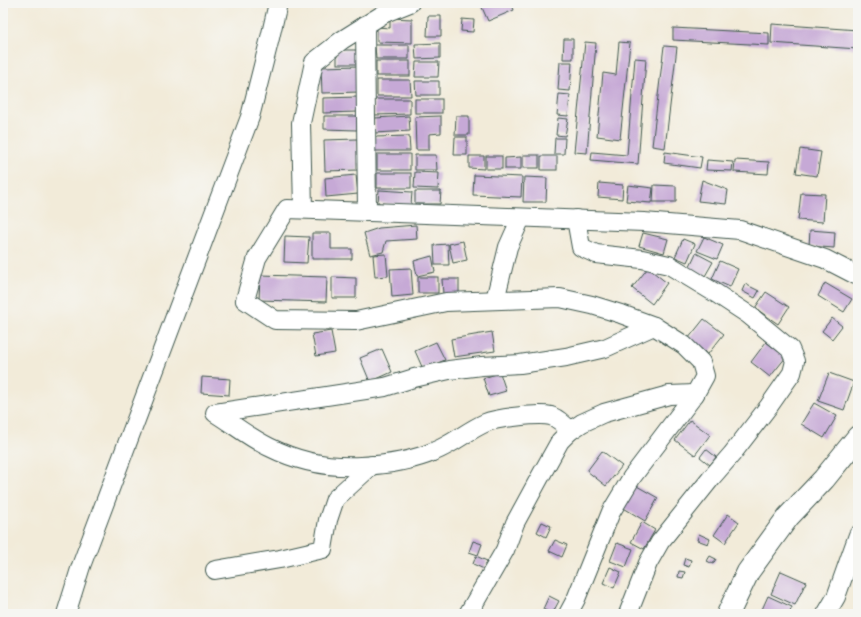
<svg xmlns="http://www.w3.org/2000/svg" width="861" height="617" font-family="Mynerve,sans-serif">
<rect width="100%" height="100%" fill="#f6f6f2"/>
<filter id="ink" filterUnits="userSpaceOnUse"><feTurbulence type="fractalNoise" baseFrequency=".025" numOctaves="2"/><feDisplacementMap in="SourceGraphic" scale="8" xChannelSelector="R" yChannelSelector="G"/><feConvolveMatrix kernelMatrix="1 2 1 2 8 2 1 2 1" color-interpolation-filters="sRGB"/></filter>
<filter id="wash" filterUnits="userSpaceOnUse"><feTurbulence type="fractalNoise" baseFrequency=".012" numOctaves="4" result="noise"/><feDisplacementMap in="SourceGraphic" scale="16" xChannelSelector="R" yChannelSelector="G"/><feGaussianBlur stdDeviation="0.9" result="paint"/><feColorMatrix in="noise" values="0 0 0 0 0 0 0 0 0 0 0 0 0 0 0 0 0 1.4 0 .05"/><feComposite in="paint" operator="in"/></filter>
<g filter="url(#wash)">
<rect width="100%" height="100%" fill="#f2ebd9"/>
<g id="blocks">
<!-- building -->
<g fill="#c6a9d6">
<polygon points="480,3 511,3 514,10 488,21"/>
<polygon points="428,16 441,16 441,36 427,36"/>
<polygon points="390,18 412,19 412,43 377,42 377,27 390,28"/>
<polygon points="462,19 474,20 473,32 461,31"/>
<polygon points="772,24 858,30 858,49 771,43"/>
<polygon points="673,28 769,33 769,45 673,40"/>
<polygon points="564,39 573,39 573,59 563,59"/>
<polygon points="585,42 596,43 587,153 574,152"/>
<polygon points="619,42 630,43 620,139 597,136 603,73 616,75"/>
<polygon points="440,43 440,58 416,59 415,44"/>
<polygon points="375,45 409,45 409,59 376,59"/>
<polygon points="664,46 677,47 665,148 652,146"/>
<rect x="337" y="50" width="21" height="14"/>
<polygon points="635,58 646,59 638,164 591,160 592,152 627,155"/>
<rect x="376" y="61" width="34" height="15"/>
<polygon points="416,62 439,62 438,77 415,77"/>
<polygon points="560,62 572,62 570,91 558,90"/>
<polygon points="360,66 360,92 322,93 321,67"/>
<polygon points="377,80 410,80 411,96 377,96"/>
<polygon points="415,81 439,81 439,95 416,95"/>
<polygon points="559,94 570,95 568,116 557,115"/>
<polygon points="358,97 358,112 323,113 323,98"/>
<polygon points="374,99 410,99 410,114 375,115"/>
<rect x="415" y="99" width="27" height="14"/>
<polygon points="324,116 357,116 357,130 324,129"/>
<polygon points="409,116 410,131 375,133 375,118"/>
<polygon points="441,116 441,133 429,134 429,150 416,150 415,117"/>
<polygon points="456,116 469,116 469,135 455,135"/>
<polygon points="558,118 568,119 565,136 556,135"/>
<polygon points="409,136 410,151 374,151 374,137"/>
<polygon points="455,137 467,137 467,155 454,155"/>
<polygon points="555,138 565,138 564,154 554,154"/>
<polygon points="357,139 358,170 325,171 324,140"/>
<polygon points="800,149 821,152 817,176 796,173"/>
<polygon points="665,152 702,157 700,168 664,163"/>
<rect x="377" y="154" width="33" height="16"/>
<polygon points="415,155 436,155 437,170 415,170"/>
<rect x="523" y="155" width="16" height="13"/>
<polygon points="469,156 484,156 484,169 469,168"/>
<rect x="486" y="156" width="16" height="13"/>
<rect x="541" y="156" width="16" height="14"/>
<polygon points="521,157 521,169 505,169 505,158"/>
<polygon points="707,160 733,162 732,171 706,170"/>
<polygon points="735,160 769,162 768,174 734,172"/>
<polygon points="415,172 439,173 438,189 414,188"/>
<rect x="377" y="173" width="34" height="15"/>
<polygon points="356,175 358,194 326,197 325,178"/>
<polygon points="474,175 522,177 521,197 473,195"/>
<polygon points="524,177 547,178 546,202 523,202"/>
<polygon points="702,180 728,190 726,204 698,201"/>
<polygon points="599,183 623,185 622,199 598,197"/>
<polygon points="628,185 653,188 651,203 626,201"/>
<polygon points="654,185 676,186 676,202 653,202"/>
<polygon points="379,190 412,192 411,205 378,203"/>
<polygon points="415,191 441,191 440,204 415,204"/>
<polygon points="801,193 825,194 823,222 798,220"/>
<polygon points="416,225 417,239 386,241 383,252 370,255 364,233 379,228"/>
<polygon points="810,230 835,232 834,248 809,246"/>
<polygon points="312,233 331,233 331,249 352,249 352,259 312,259"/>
<polygon points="643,233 668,239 664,253 639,246"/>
<polygon points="285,236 309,237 307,263 284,262"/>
<polygon points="704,237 723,245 717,259 697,251"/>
<polygon points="683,239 695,244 687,262 675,257"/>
<polygon points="463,241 467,260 453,263 449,244"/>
<polygon points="448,244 449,265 435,265 434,245"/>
<polygon points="696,253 713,262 705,276 689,268"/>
<polygon points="386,254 388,276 375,277 373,255"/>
<polygon points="432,256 435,272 417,276 414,261"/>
<polygon points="720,261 738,269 730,287 712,279"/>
<polygon points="411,268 413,295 392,297 390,269"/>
<polygon points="648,268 667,283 652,304 632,288"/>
<polygon points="260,275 327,277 326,302 259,300"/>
<polygon points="332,277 356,278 356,298 332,298"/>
<rect x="418" y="277" width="20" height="16"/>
<polygon points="442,279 459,279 459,294 443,294"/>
<polygon points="825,283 852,299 844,312 818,296"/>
<polygon points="745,284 759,291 755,298 742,291"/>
<polygon points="766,292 789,307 778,324 755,308"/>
<polygon points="832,318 842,326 832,339 822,331"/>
<polygon points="704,319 724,334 708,354 688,339"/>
<polygon points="331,331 335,353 316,356 312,334"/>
<polygon points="492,332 495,351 454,357 451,339"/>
<polygon points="436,342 445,360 423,369 415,351"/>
<polygon points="766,342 786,357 770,377 751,362"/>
<polygon points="382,349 392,372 370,382 360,358"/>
<polygon points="500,373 506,391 489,396 483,378"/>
<polygon points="829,373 854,382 844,410 818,401"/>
<polygon points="202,377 230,379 229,395 201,393"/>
<polygon points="814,403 837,416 824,438 801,424"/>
<polygon points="690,420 710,435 695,455 675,440"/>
<polygon points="706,449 716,457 710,465 700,457"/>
<polygon points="602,451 622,466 606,486 587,471"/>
<polygon points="635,485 658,498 645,521 622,507"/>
<polygon points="728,514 739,522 725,543 714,535"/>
<polygon points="542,522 551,526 546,537 537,532"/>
<polygon points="642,522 655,530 644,549 631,542"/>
<polygon points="699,534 710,539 708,544 697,540"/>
<polygon points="555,540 567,545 562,557 549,551"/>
<polygon points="473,541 482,544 478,555 469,552"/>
<polygon points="617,543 633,549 626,567 610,561"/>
<polygon points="476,556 487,561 484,569 473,564"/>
<polygon points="710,556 716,559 713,564 707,561"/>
<polygon points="685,558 691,560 689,567 683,565"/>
<polygon points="610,567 621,572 614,588 603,583"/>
<polygon points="679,571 685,572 683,578 678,577"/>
<polygon points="781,571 806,582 795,605 771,594"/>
<polygon points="549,596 559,601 552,614 543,609"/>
<polygon points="768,596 792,607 789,614 760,614"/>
</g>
</g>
</g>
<g filter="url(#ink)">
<use href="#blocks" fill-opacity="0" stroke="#3f574d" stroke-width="1"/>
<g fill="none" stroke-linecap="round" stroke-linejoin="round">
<!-- minor casing -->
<g stroke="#3f574d" stroke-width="20">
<g id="minor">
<polyline points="365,25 367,212"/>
<polyline points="303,209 301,123 314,62 342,40 385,13 410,3"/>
<polyline points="576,219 581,247 596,254 642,259 669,265 717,294 749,315 790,349 795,361 792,373 769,406 732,454 712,477 660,542 648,563 628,614"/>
<polyline points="495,300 508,247 521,218"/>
<path d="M570,431C565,425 559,419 551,416C539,413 496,418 485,423C467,431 453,444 435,451C412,461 385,465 361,466C329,468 297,461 269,447C250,438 233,424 215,413L385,387L414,378L449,370L482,366L520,364L566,357L605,348L654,326"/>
<polyline points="215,570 280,559 323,549 328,520 335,499 372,465"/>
<polyline points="66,614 81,566 250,117 270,38 278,3"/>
<polyline points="468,614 505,550 515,523 540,477 560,441 570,431 582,423 604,413 669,395 695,394"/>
<polyline points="568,614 576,599 611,512 632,477 695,394 705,376 701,362 684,345 654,326 621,314 592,305 560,298 446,302 356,321 275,320 245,300 257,258 287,209 644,222 740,230 825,259 858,276"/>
<polyline points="826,614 836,597 858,535"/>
</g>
</g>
<!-- secondary casing -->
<g stroke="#3f574d" stroke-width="24">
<polyline id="secondary" points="728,614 748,572 788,517 824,479 858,437"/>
</g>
<!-- minor -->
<use href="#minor" stroke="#fff" stroke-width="18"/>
<!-- secondary -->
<use href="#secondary" stroke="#fff" stroke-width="22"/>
</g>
</g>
<!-- margin -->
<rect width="861" height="617" fill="none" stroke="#f6f6f2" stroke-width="16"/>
</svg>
